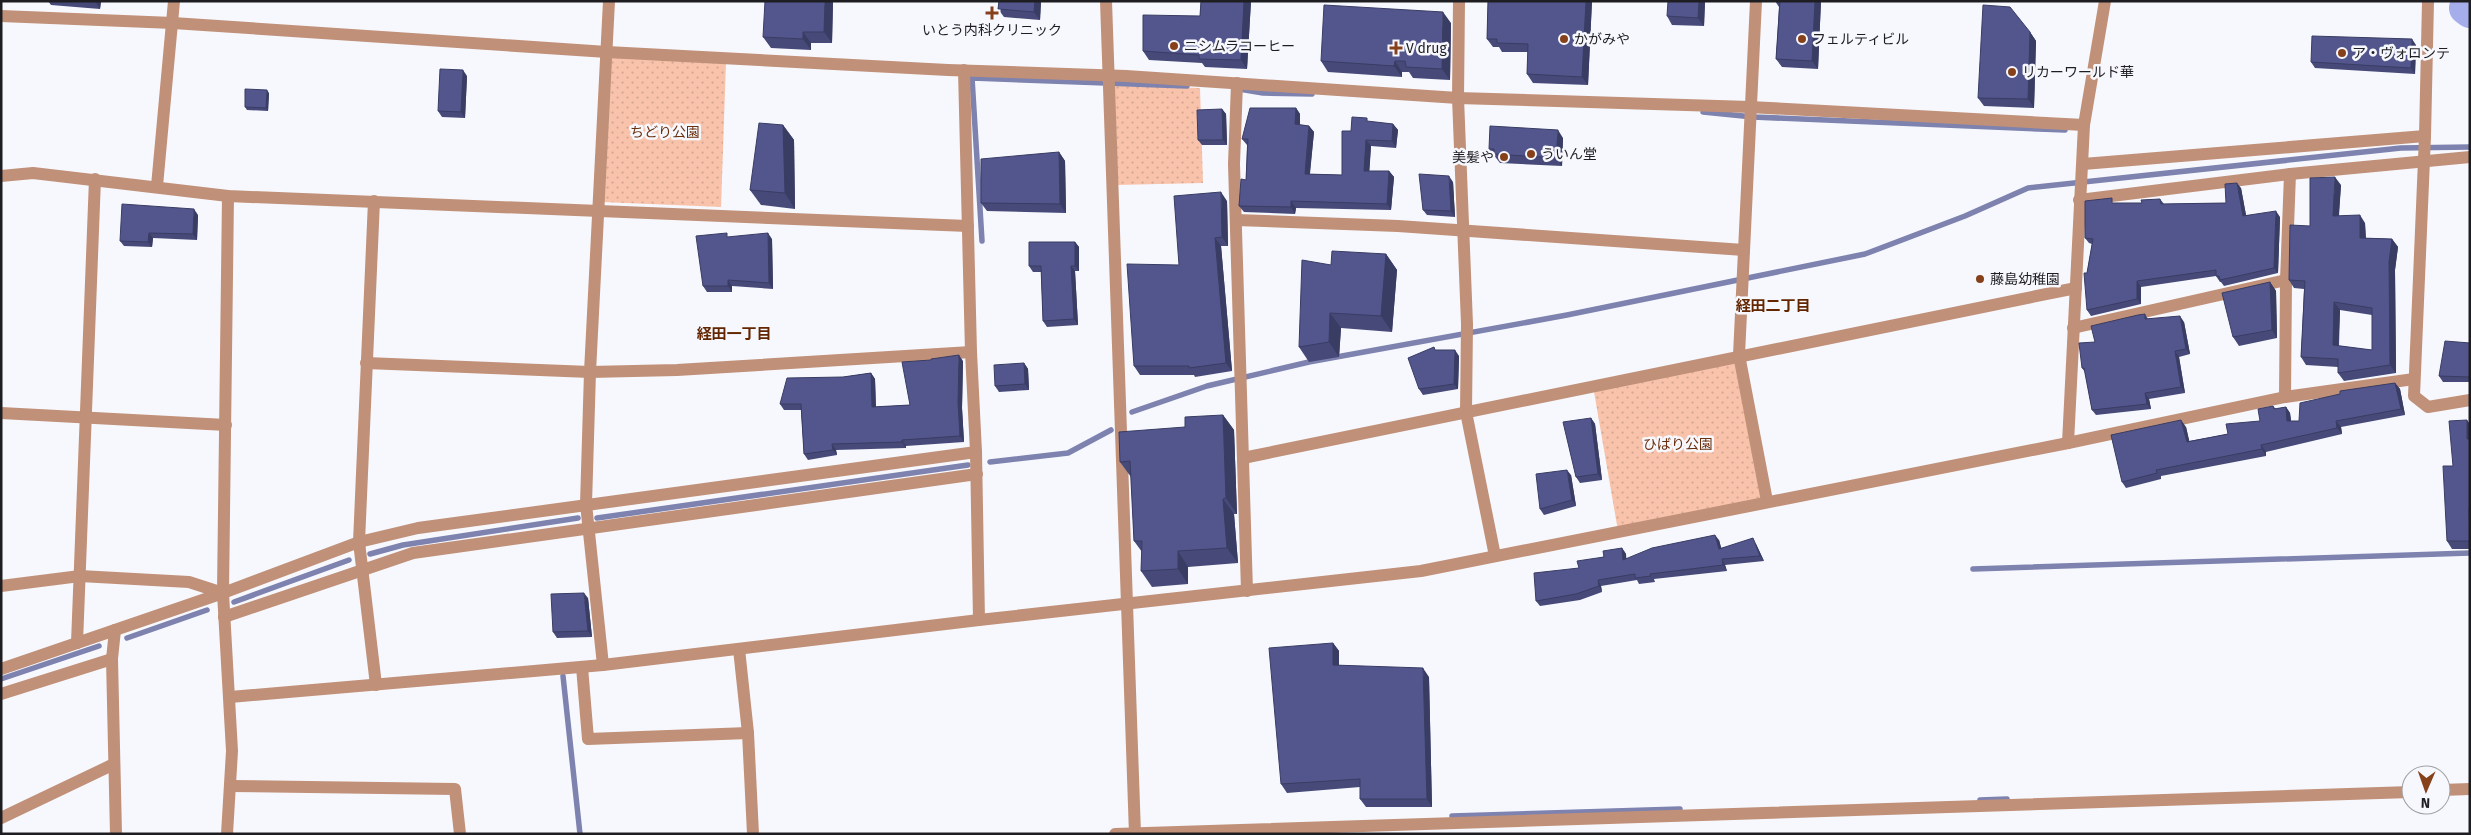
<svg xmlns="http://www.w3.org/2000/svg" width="2471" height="835" font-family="'Fira Sans','Noto Sans JP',sans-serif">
<defs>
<pattern id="green-dots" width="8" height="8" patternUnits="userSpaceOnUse" patternTransform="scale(1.25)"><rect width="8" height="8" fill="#f8c3aa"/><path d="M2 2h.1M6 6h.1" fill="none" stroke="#d4a792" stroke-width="1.8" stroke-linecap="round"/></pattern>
</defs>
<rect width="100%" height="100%" fill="#f7f8fd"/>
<!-- green -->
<g fill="url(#green-dots)">
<polygon points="609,57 726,62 721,207 602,202"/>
<polygon points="1112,85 1200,88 1203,183 1116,185"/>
<polygon points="1739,355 1767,501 1618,531 1593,386"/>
</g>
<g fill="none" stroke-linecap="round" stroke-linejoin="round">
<!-- stream -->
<g stroke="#7d82af" stroke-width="5.5">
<polyline points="1239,89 1263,93 1312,94"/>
<polyline points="1703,112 1753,117 2065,130"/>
<polyline points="982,241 972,78 1187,86"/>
<polyline points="1132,412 1207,386 1309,362 1567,315 1865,254 1965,216 2028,188 2401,148 2470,147"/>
<polyline points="990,462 1068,453 1111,430"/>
<polyline points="597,518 968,465"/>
<polyline points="370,554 403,545 578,518"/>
<polyline points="1973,569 2470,553"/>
<polyline points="234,602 349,560"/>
<polyline points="127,638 207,610"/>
<polyline points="563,676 580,834"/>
<polyline points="1,679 99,646"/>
<polyline points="1980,800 2007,799"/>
<polyline points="1452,816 1680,809"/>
</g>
<!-- river -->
<polyline stroke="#a6adeb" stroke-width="34" points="2466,8 2470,11"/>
<!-- minor -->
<g stroke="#c09079" stroke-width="12">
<polyline points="1106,1 1135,834"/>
<polyline points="1459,1 1458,98 1467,324 1466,412 1495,556"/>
<polyline points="1756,1 1739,355 1767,501"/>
<polyline points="2428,1 2425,136 2414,396 2428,407 2470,400"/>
<polyline points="1,16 173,23 607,52 948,70 1126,76 1458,98 1750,107 2084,125"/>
<polyline points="964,70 971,352 976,452 979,620"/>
<polyline points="1237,83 1234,164 1247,591"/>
<polyline points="2083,164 2425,136"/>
<polyline points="1,176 33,173 228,196 968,226"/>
<polyline points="157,186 174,1"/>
<polyline points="2079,200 2290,174 2470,157"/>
<polyline points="374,201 359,542 376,685"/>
<polyline points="1236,220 1398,226 1744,250"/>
<polyline points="2073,328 2286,280"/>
<polyline points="366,363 590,372 677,370 971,352"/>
<polyline points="2285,397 2286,280 2290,174"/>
<polyline points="1,413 226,425"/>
<polyline points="2068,443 2084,125 2105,1"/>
<polyline points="1243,458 2076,288"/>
<polyline points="1,586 80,576 189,582 223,593"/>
<polyline points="224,617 413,553 977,474"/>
<polyline points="115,630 112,659 116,834"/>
<polyline points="77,643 95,179"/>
<polyline points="739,649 748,733 753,834"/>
<polyline points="603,665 586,504 590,372 609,1"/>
<polyline points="582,667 588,739 748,733"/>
<polyline points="1,669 223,593 359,542 418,528 976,452"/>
<polyline points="1,694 112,659"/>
<polyline points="230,697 603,665 979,620 1421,571 2068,443 2285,397 2414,379"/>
<polyline points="230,786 455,789 460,834"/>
<polyline points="2441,790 2470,789"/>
<polyline points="1,818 114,764"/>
<polyline points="227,834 232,751 223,593 228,196"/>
<polyline points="1115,834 2411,792"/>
</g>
</g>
<!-- wall -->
<g fill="#474a79" fill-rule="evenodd">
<polygon points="48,1 101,1 100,9 51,5"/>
<polygon points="833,1 832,43 811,43 811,50 771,48 763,37"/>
<polygon points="999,1 1041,1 1040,20 1004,17 998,9"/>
<polygon points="1201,1 1251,1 1247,69 1205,67 1202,63 1149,60 1143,51 1200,16"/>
<polygon points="1488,1 1592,1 1588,85 1533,83 1527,74 1528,52 1502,52 1499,47 1493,47 1487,39"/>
<polygon points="1705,1 1704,26 1672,25 1667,16"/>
<polygon points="1775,1 1821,1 1818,69 1782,67 1776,59 1779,7"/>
<polygon points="1451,23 1450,80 1413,78 1409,72 1402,72 1402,77 1328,72 1321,61"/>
<polygon points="2030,32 2036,41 2034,108 1984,106 1978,98"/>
<polygon points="2416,45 2415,74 2315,68 2311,62"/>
<polygon points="467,76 465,118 442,117 438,111"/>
<polygon points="269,93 268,111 247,110 245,107"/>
<polygon points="1296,108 1300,114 1300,125 1309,126 1314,132 1310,174 1342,175 1351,131 1370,122 1393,124 1398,130 1396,148 1371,146 1369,171 1389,171 1394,177 1391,210 1296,208 1295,214 1244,212 1239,206 1246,180 1247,145 1242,139"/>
<polygon points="1222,109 1226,114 1227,145 1202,145 1198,140"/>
<polygon points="783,125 794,140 795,209 761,205 750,190"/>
<polygon points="1563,138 1562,166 1500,163 1489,149"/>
<polygon points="1059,152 1065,161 1066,213 987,211 981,203"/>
<polygon points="1453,182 1455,217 1427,215 1423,210"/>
<path d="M2341,185L2339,216L2365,223L2366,238L2392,239L2398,247L2395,270L2396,373L2344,381L2338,373V367L2306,365L2301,357L2304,289L2294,288L2289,280L2310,226ZM2340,310L2372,315V350L2339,346Z"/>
<polygon points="2241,188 2246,215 2280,217 2278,273 2224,286 2221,282 2220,282 2216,276 2141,287 2141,304 2091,316 2087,310 2087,273 2092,244 2089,243 2085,238 2115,203 2142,203 2160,199 2164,204 2226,203"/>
<polygon points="1227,201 1228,246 1221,246 1232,371 1195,377 1194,375 1140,375 1134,366 1179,265"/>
<polygon points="198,215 197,240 153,238 152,247 124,246 120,241"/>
<polygon points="730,237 772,239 773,289 732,286 732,292 707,292 703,286"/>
<polygon points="1075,242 1079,247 1079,271 1075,271 1078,325 1047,327 1043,321 1041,272 1033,272 1029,266"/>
<polygon points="1386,254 1397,270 1392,332 1341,328 1339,357 1309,362 1299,347 1331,265"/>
<polygon points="2270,282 2276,291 2277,338 2239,346 2233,337"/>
<polygon points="2145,314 2148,319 2184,322 2190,354 2179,357 2185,393 2149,399 2151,409 2096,415 2092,410 2085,372 2082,368 2095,342"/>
<polygon points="2470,343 2470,382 2443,382 2439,376"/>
<polygon points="1437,350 1459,356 1458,389 1423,395 1419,389"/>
<polygon points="963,361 962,408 964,442 906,446 906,448 836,450 837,455 808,460 804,454 801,410 784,410 780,404 843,377 871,373 875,379 876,407 910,405"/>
<polygon points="1024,363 1028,369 1029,390 999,392 995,386"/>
<polygon points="2395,383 2400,389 2405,415 2341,427 2342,434 2266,452 2266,456 2161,476 2161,479 2126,488 2122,482 2186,427 2189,441 2228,434 2260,421 2273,406 2276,409 2286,407 2290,413 2291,421 2299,421"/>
<polygon points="1223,415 1234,430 1237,514 1234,514 1238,563 1188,567 1188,584 1152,587 1141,571 1142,552 1134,541 1131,477 1120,462 1185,427"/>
<polygon points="1591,418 1595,424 1602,480 1580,483 1576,477"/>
<polygon points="2470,424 2470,549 2452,549 2447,541 2453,466"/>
<polygon points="1571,475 1576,506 1544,515 1540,509"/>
<polygon points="1719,540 1721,548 1756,544 1764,561 1725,565 1727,571 1654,579 1655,582 1639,584 1637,580 1601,586 1602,592 1580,600 1540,606 1536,601 1579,568 1622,548 1626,554 1626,559"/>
<polygon points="588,598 592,637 557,638 553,632"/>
<polygon points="1333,643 1339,651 1339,665 1429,677 1432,807 1366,807 1360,799 1360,787 1287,793 1281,784"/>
</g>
<!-- shaded-wall -->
<g fill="#393c63">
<polygon points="95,1 101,1 100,9"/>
<polygon points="825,1 833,1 832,43 824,32"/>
<polygon points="1035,1 1041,1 1040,20 1034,12"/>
<polygon points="1244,1 1251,1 1247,69 1241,60"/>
<polygon points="1586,1 1592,1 1588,85 1582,77"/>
<polygon points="1699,1 1705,1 1704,26 1698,18"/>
<polygon points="1815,1 1821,1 1818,69 1812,61"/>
<polygon points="1443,12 1451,23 1450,80 1442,69"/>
<polygon points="803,32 811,43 811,50 803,39"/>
<polygon points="2030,32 2036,41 2034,108 2028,99"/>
<polygon points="2412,39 2416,45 2415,74 2411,68"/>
<polygon points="1395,61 1402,72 1402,77 1394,66"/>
<polygon points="463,70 467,76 465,118 461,112"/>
<polygon points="267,90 269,93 268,111 266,108"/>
<polygon points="1296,108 1300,114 1300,130 1295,124"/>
<polygon points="1222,109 1226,114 1227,145 1223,140"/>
<polygon points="1393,124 1398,130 1396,148 1392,141"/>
<polygon points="783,125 794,140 795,209 785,193"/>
<polygon points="1309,126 1314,132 1309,180 1305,174"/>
<polygon points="1558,130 1563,138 1562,166 1556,158"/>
<polygon points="1366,140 1371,146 1369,178 1364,171"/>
<polygon points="1059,152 1065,161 1066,213 1060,204"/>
<polygon points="1389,171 1394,177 1391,210 1387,204"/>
<polygon points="1449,176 1453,182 1455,217 1451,211"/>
<polygon points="2335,177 2341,185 2338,224 2333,216"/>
<polygon points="2237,183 2241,188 2247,221 2243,216"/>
<polygon points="1221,192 1227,201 1228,246 1222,237"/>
<polygon points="1291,201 1296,208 1295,214 1291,207"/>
<polygon points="194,209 198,215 197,240 193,234"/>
<polygon points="2276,211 2280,217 2278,273 2274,268"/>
<polygon points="2360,215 2365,223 2366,246 2360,238"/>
<polygon points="149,233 153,238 152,247 148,242"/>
<polygon points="768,233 772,239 773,289 769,283"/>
<polygon points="1215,238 1221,246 1232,371 1226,363"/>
<polygon points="2392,239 2398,247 2395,270 2396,373 2390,365 2389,262"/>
<polygon points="1075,242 1079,247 1079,271 1075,266"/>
<polygon points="1386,254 1397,270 1392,332 1381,316"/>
<polygon points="1071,266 1075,271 1078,325 1074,319"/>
<polygon points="728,280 732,286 732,292 728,286"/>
<polygon points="2137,281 2141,287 2141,304 2137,299"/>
<polygon points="2270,282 2276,291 2277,338 2272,330"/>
<polygon points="2334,302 2340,310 2338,353 2333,345"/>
<polygon points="1330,313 1341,328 1339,357 1329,342"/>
<polygon points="2180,316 2184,322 2190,354 2186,349"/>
<polygon points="1455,350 1459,356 1458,389 1454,384"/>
<polygon points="2175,351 2179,357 2185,393 2181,387"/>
<polygon points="959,355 963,361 962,408 964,442 960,436 958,403"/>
<polygon points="1024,363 1028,369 1029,390 1025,384"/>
<polygon points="871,373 875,379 876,413 872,407"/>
<polygon points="2395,383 2400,389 2405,415 2401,409"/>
<polygon points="2145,393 2149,399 2151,409 2147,404"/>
<polygon points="2286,407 2290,413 2292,428 2287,421"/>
<polygon points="1223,415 1234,430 1237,514 1226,498"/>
<polygon points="1591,418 1595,424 1602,480 1598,474"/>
<polygon points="2181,420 2186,427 2191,448 2187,442"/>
<polygon points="2467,420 2470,424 2470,443 2467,439"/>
<polygon points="2336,421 2341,427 2342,434 2337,428"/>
<polygon points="902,440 906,446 906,448 902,442"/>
<polygon points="832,444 836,450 837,455 833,450"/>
<polygon points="2261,445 2266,452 2266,456 2262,449"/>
<polygon points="1567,470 1571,475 1576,506 1572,500"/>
<polygon points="1223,499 1234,514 1238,563 1227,548"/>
<polygon points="1715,535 1719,540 1723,554 1719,549"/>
<polygon points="1753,538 1756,544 1764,561 1760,556"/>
<polygon points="1622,548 1626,554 1627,566 1623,560"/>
<polygon points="1178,551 1188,567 1188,584 1178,569"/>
<polygon points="1722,559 1725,565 1727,571 1723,565"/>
<polygon points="1598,580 1601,586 1602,592 1599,586"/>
<polygon points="584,593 588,598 592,637 588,631"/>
<polygon points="1333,643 1339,651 1339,674 1333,665"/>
<polygon points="1423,668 1429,677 1432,807 1427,799"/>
</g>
<!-- building -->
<g fill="#52568d" stroke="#393c63" fill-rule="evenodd">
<polygon points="765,1 825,1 824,32 803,32 803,39 763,37"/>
<polygon points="999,1 1035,1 1034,12 998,9"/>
<polygon points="1201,1 1244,1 1241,60 1199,59 1199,55 1143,51 1143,15 1200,16"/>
<polygon points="1488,1 1586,1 1582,77 1527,74 1528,44 1497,43 1497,39 1487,39"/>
<polygon points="1668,1 1699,1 1698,18 1667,16"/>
<polygon points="1780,1 1815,1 1812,61 1776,59"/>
<polygon points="1324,5 1443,12 1442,69 1406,67 1405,61 1395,61 1394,66 1321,61"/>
<polygon points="1983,5 2010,7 2030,32 2028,99 1978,98"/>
<polygon points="2312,36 2412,39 2411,68 2311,62"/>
<polygon points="440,69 463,70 461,112 438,111"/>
<polygon points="245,89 267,90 266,108 245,107"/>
<polygon points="1250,108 1296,108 1295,124 1309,126 1305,174 1342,175 1342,131 1351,131 1352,117 1367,118 1367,121 1393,124 1392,141 1366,140 1364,171 1389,171 1387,204 1291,201 1291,207 1239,206 1241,179 1246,180 1248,139 1242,139"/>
<polygon points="1222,109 1223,140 1198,140 1197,110"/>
<polygon points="759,123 783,125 785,193 750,190"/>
<polygon points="1490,126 1558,130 1556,158 1494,154 1494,149 1489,149"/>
<polygon points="1059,152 1060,204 981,203 981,159"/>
<polygon points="1419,174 1449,176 1451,211 1423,210"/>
<path d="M2335,177L2333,216L2360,215V238L2392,239L2389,262L2390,365L2338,373V359L2301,357L2305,281L2289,280L2290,225L2310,226V178ZM2334,302L2372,308V350L2333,345Z"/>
<polygon points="2237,183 2243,216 2276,211 2274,268 2220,280 2219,276 2216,276 2216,270 2137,281 2137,299 2087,310 2084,273 2087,273 2093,239 2085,238 2085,201 2112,198 2112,203 2142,203 2141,200 2160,199 2161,204 2226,203 2225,184"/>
<polygon points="1221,192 1222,237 1215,238 1226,363 1189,368 1189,366 1134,366 1127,264 1179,265 1174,196"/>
<polygon points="122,204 194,209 193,234 149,233 148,242 120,241"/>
<polygon points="727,233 727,237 768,233 769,283 728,280 728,286 703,286 696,236"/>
<polygon points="1029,242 1075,242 1075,266 1071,266 1074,319 1043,321 1041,266 1029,266"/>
<polygon points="1332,251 1386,254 1381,316 1330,313 1329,342 1299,347 1302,260 1331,265"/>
<polygon points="2270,282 2272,330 2233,337 2222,293"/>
<polygon points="2145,314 2145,319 2180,316 2186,349 2175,351 2181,387 2145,393 2147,404 2092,410 2084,368 2082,368 2079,343 2095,342 2091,326 2138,315"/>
<polygon points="2445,341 2470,343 2470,377 2439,376"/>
<polygon points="1434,347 1435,350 1455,350 1454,384 1419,389 1408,358"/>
<polygon points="959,355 958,403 960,436 902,440 902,442 832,444 833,450 804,454 801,404 780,404 787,378 843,377 871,373 872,407 910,405 902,362 931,360 931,359"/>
<polygon points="1024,363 1025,384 995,386 994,365"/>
<polygon points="2395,383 2401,409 2336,421 2337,428 2261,445 2262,449 2156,470 2157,473 2122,482 2111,435 2181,420 2187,442 2228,434 2226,424 2260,421 2258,409 2273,406 2274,409 2286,407 2287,421 2299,421 2300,403 2340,394 2340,391"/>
<polygon points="1223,415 1226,498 1223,499 1227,548 1178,551 1178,569 1141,571 1142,541 1134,541 1130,461 1120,462 1119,432 1185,427 1185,417"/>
<polygon points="1591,418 1598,474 1576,477 1563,422"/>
<polygon points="2467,420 2467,439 2470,439 2470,509 2469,509 2470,541 2447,541 2443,466 2453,466 2449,421"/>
<polygon points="1567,470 1572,500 1540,509 1536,474"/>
<polygon points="1715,535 1719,549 1753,538 1760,556 1722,559 1723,565 1650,574 1651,576 1635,578 1635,574 1598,580 1599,586 1576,594 1536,601 1534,573 1579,568 1577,561 1604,557 1603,551 1622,548 1623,560 1652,548"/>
<polygon points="584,593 588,631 553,632 551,594"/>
<polygon points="1333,643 1333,665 1423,668 1427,799 1360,799 1360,779 1281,784 1269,648"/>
</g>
<!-- markers -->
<g fill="#86401a" stroke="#f7f8fd" stroke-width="2">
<path d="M989.5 5.5h5v5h5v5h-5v5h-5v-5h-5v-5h5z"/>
<circle cx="1564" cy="39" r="5"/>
<circle cx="1802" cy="39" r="5"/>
<circle cx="1174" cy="46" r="5"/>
<path d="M1393.5 40.5h5v5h5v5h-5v5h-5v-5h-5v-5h5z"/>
<circle cx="2342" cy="53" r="5"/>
<circle cx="2012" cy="72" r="5"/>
<circle cx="1531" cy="154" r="5"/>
<circle cx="1504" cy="157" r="5"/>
<circle cx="1980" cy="279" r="5"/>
</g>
<g text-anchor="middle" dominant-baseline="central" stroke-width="5" stroke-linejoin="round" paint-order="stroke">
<!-- poi labels -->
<g font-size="14" fill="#1e1e22" stroke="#f7f8fd" text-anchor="start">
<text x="992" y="30" text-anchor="middle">いとう内科クリニック</text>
<text x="1574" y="39">かがみや</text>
<text x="1812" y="39">フェルティビル</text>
<text x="1184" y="46">ニシムラコーヒー</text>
<text x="1406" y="48">V drug</text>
<text x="2352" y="53">ア・ヴォロンテ</text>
<text x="2022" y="72">リカーワールド華</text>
<text x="1541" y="154">ういん堂</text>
<text x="1494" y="157" text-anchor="end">美髪や</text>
<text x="1990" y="279">藤島幼稚園</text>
</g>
<!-- park labels -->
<g font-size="14" fill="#6a2f0d" stroke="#f7f8fd">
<text x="665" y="132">ちどり公園</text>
<text x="1678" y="444">ひばり公園</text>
</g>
<!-- neighbourhood labels -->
<g font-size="15" font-weight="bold" fill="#632600" stroke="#f7f8fd">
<text x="1773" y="306">経田二丁目</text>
<text x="734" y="334">経田一丁目</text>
</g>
</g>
<!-- border -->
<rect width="2471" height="835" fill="none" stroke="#1e1e22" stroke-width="5"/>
<!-- north arrow -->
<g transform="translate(2426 790) rotate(182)"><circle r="24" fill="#f7f8fd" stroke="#a0a1a5"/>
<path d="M0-4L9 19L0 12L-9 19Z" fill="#86401a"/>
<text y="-8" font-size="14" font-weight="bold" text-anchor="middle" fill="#1e1e22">N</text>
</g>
</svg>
